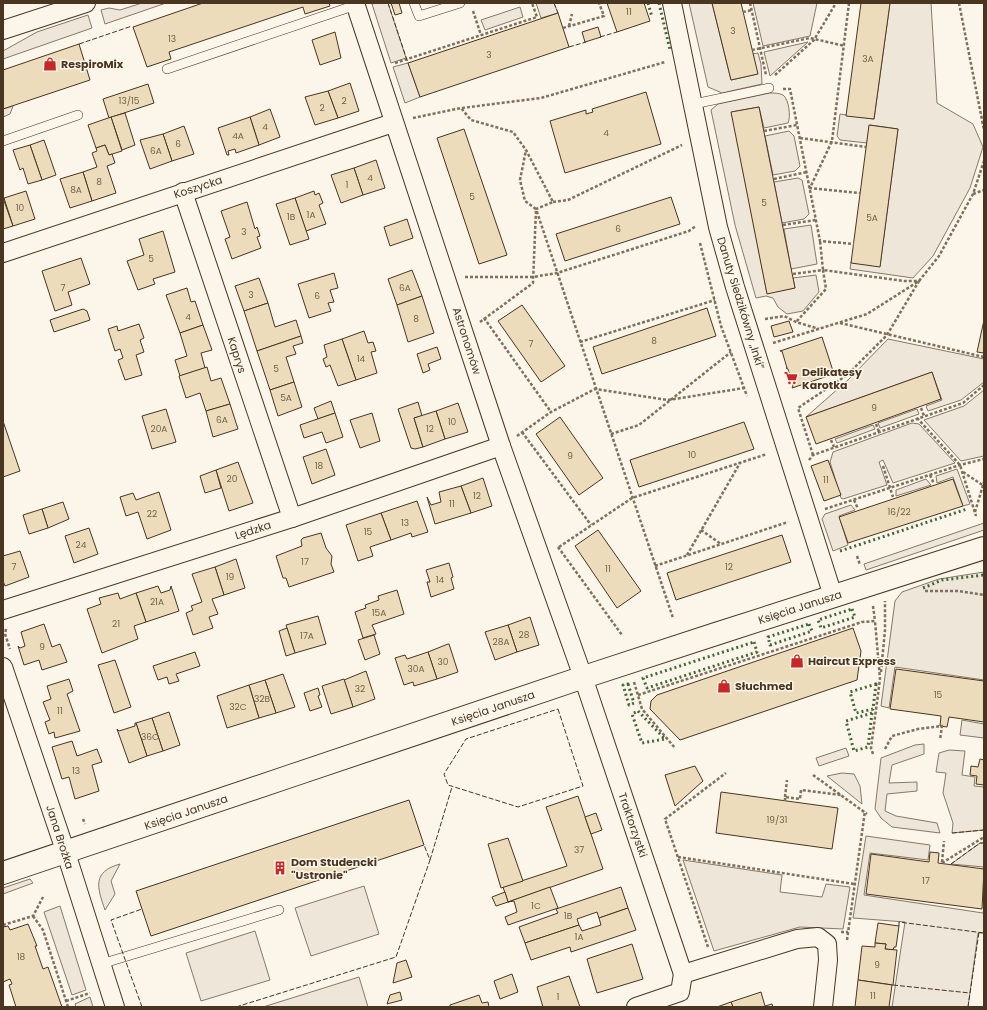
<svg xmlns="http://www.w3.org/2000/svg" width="987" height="1010" font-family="Poppins,sans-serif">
<rect width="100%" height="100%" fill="#fbf6e9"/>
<!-- green -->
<g fill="#ede6d9" stroke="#887966">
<polygon points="142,3 166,3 105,24 101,10 109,8 120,10"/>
<polygon points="376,3 388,3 406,58 391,63 372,4"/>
<polygon points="536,3 554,3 558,13 541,18"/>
<polygon points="689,3 712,3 731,80 757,74 753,54 758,53 761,64 762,84 722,93 708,87"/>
<polygon points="753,3 817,3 810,36 763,46"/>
<polygon points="890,3 931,3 937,103 973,124 983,147 970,188 933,256 913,278 850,269 851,262 880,266 898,129 870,125 867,143 840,140 837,136 840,114 874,119"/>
<polygon points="520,7 523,17 485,30 481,20"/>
<polygon points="88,15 92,28 3,59 3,51 37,32"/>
<polygon points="808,42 770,76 764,52"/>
<polygon points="408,63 420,97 405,103 393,67"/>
<path d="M770,93C774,93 779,93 783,95C789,99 791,117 788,123L764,128L759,107L732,112L767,293L795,288L793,278L816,275L819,292L803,311L787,314L778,307L773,298L766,296L756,298L735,225L711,110L718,104Z"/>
<polygon points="13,106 10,114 3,117 3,109"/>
<polygon points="789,131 794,136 800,166 795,171 773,175 765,136"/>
<polygon points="798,178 802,180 809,214 804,219 782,223 774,182"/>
<polygon points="811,225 817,264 791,269 784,229"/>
<polygon points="888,339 984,359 984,382 961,400 928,411 926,406 942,400 932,372 806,417 849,379"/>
<polygon points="984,390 984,456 961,461 924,420 964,406"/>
<polygon points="917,409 919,414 880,428 878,423"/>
<polygon points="912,423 919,424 955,463 893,483 883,460 879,462 887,485 843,499 841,498 830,462 833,452"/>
<polygon points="873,425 875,429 837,443 835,439"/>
<polygon points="957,469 970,504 963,506 953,477 937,483 936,476"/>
<polygon points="926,479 931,485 896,496 896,490"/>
<polygon points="851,505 855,510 839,516 848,545 833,551 822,519 825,514"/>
<polygon points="984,523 984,530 866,570 864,564"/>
<polygon points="984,572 984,680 895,667 889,708 881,706 895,601 902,592 939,579"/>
<polygon points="962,720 984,724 984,738 960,735"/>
<polygon points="924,744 924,754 892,765 889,783 917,782 917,791 887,794 885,811 896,816 937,823 940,833 892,827 881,818 875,809 881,758 915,745"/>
<polygon points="846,748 849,756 819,766 816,758"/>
<polygon points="949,750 965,751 962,775 975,777 974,786 984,787 984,830 952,833 953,823 943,793 946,773 936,772 939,753"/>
<polygon points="842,773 854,774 860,786 862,804 827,776"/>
<polygon points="866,836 930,845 928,860 870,853 864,895 983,913 984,907 984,933 978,933 968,1007 892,1007 905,922 853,918"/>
<polygon points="980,843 984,843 984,867 951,864"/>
<polygon points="683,860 782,875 780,892 822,897 826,884 850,887 843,929 800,927 714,951"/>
<path d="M120,864L111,881L115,894L105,910C97,887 92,872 120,864Z"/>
<polygon points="30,879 33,883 3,894 3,888"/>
<polygon points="364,886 379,934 311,956 295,908"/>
<polygon points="60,906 86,990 72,995 44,912"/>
<polygon points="255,931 270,980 201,1001 186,953"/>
<polygon points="359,977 368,1007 263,1007"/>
<polygon points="90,997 93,1007 76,1007 75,1004"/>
</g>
<!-- building -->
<g fill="#ecdcbc" stroke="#4a3520">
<polygon points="203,3 329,3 330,6 305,14 303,7 169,52 171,59 147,67 133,27"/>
<polygon points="391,3 399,3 402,13 395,15"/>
<polygon points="607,3 644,3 650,21 617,32"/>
<polygon points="712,3 741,3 758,74 731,80"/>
<polygon points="861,3 890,3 874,119 846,116"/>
<polygon points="558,13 569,47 420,97 408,63"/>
<polygon points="598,27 601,37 585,42 582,32"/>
<polygon points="335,32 341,58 320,65 312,40"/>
<polygon points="79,44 90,80 3,109 3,70"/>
<polygon points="350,83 359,111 338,118 328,91"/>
<polygon points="148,84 154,103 109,118 103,99"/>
<polygon points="328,91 338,118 315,125 305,97"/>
<polygon points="646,92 661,144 565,173 550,121 586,110 586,114 593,112 592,109"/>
<polygon points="759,107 795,288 767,294 731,112"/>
<polygon points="270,109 280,137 259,145 250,117"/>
<polygon points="125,113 135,145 122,150 111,117"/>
<polygon points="111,117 122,151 109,155 105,145 96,148 88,125"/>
<polygon points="250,117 259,145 236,153 235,149 228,151 229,155 227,155 218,128"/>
<polygon points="869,125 898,129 880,267 851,263"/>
<polygon points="184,126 194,154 172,161 163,134"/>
<polygon points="464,129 507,255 479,264 437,138"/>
<polygon points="163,134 172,161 150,169 140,140"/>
<polygon points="44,140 56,175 42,180 30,145"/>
<polygon points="30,145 42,180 28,184 23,168 20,170 13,150"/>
<polygon points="105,145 109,155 112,154 115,163 107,166 116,193 92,201 83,172 97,167 92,153 97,151 96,148"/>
<polygon points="376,160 385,188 363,195 354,168"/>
<polygon points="354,168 363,195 341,203 331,175"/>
<polygon points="83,172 92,201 70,208 60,179"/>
<polygon points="26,191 35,219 13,226 4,198"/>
<polygon points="314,191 315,195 319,193 323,203 319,205 326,224 306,231 295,198"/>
<polygon points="671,197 680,224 565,261 556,234"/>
<polygon points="3,198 13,226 3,229"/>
<polygon points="295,198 309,239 290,245 276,204"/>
<polygon points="247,202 255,229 257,227 260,236 257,237 261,248 232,259 225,239 230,237 221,211"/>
<polygon points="407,219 413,238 390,246 384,227"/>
<polygon points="163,231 175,272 153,279 155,284 138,290 127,261 144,255 139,239"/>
<polygon points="81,258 90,284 68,292 72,305 55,311 42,271"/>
<polygon points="412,270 422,296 397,305 388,279"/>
<polygon points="334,273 338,288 330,290 334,302 328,303 331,311 309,318 298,284"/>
<polygon points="259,278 268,303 244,311 235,286"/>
<polygon points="187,288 191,302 195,301 203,325 180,333 166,295"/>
<polygon points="422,296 434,333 408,342 397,305"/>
<polygon points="268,303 275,327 296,320 301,336 257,351 244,311"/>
<polygon points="522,305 565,366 541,382 498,321"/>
<polygon points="707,308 716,336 602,374 593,347"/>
<polygon points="83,309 87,311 90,320 54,332 50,320"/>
<polygon points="984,320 984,353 977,352"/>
<polygon points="789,321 793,332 774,337 771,326"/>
<polygon points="139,324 144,338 140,340 144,352 136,355 142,375 125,380 118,360 123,358 120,349 115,351 108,329 117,326 118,331"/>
<polygon points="203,325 212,350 201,353 205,368 180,376 175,360 187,356 180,333"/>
<polygon points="364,331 368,343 373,342 376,351 371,352 377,373 356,380 342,339"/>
<polygon points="301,336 303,343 293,346 296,354 286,357 294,382 270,390 257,351"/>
<polygon points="822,337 834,374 792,388 793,386 788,369 786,368 787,368 782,351 780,351"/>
<polygon points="342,339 356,380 338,386 330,365 326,367 323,359 327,357 324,345"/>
<polygon points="437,347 441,359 428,364 430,370 423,373 417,354"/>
<polygon points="207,367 211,381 221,378 230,404 206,411 200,393 186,398 179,376"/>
<polygon points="932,372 941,399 816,444 806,417"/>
<polygon points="294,382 302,407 278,416 270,390"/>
<polygon points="331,401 335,413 318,419 314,408"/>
<polygon points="418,402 422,416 414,418 423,447 415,449 411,448 398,409"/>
<polygon points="458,403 468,432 445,439 436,411"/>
<polygon points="230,404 238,429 213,437 206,411"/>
<polygon points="166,409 176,442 152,449 142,416"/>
<polygon points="436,411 445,439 423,447 414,418"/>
<polygon points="335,413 343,437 326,443 322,432 304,438 300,425"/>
<polygon points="372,413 380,441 360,448 350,420"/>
<polygon points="560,417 603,478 579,495 536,434"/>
<polygon points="3,421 20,471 3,477"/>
<polygon points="744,422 754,449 639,487 630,460"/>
<polygon points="326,449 335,475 312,484 303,457"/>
<polygon points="828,460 841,495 824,501 811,466"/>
<polygon points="238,462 253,503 229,511 216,470"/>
<polygon points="216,470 221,488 205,493 200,476"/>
<polygon points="483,478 492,506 471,513 461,486"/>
<polygon points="953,479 963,506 848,543 839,517"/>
<polygon points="461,486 471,513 435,524 427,497 431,505 441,502 439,492"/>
<polygon points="159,492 171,530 147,539 138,512 126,516 120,497 133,493 136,500"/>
<polygon points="417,501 428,532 412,537 411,533 391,540 381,513"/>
<polygon points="63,502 69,519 48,528 42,509"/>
<polygon points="42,509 48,528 29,534 23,515"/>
<polygon points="381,513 391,540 370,547 373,556 358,561 346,525"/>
<polygon points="89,528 98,554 74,563 65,536"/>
<polygon points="598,530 641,591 617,608 575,546"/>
<polygon points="321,533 326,548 332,556 331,564 334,572 289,587 286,578 283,578 276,556 302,546 301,540 303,538"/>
<polygon points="782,535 791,562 676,600 667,573"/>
<polygon points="20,551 29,577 5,586 3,581 3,556"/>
<polygon points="236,559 245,588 224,595 215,567"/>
<polygon points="449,563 453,577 451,578 454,589 431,597 427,582 430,582 426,570"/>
<polygon points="215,567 224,595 212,599 218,614 209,617 213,628 193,635 186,613 193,610 191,606 202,602 192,574"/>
<polygon points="158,586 161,593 170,590 171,586 179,611 146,622 136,593"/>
<polygon points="397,590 404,614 372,625 376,634 363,638 355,612 366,608 365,605 379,600 378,596"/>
<polygon points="118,593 120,599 136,593 146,622 134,626 138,639 102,653 87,609 101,604 99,598"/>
<polygon points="318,616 326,644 295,653 286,625"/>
<polygon points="530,617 539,645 517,652 508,625"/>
<polygon points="44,624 52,647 60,644 67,662 42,670 39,660 24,665 18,646 20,648 25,646 21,632"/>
<polygon points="508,625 517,652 495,660 485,632"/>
<polygon points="287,628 295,653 286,656 279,631"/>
<polygon points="853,628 861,651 857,680 680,740 650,709 651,701 657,695"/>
<polygon points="374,635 380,654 365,660 358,640"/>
<polygon points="448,644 449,644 458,672 437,679 428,652"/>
<polygon points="195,652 200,666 176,674 179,681 169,684 167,677 158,680 153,666"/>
<polygon points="428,652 437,679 414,686 413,682 404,685 395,658 405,655 407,659"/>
<polygon points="115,660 131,707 114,713 98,665"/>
<polygon points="896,669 984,681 984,722 949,717 947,727 940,726 941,716 890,709"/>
<polygon points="366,671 375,699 353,707 344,680"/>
<polygon points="283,674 295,707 276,713 265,680"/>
<polygon points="69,679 73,691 67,694 80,731 55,738 54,732 49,734 45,722 50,720 43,702 51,699 47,686"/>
<polygon points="344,679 353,707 331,714 322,686"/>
<polygon points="265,680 276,713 259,718 249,685"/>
<polygon points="249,685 259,718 227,728 217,696"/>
<polygon points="318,688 320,695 318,696 322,707 310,711 304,693"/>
<polygon points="169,712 180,745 163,751 152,718"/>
<polygon points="152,718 163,751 147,756 136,723"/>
<polygon points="135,723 136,723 147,756 129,763 117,729 119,731 135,726"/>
<polygon points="72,741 77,756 97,749 102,762 92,765 99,791 75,799 69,777 62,779 52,747"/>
<polygon points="980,759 984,760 984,785 976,784 977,776 970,775 971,766 978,767"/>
<polygon points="695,766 703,781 675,806 665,775"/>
<polygon points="721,792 838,808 832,849 716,833"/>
<polygon points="578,796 603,869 508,902 503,887 567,866 546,807"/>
<polygon points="409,800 424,845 151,936 136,891"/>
<polygon points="596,813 602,830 591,834 585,817"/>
<polygon points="508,838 523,881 501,888 488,844"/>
<polygon points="930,852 939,853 938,863 984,869 982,909 866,894 871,854 929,862"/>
<polygon points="550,887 558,908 508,925 505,917 517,912 514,901 508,902"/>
<polygon points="621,887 628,908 599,918 597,912 577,919 579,925 525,943 519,927 558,913 556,909"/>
<polygon points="505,892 508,902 496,906 492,897"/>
<polygon points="628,908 636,930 571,952 570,947 531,960 525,943 579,925 582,931 601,925 599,918"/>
<polygon points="878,923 899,926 896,947 894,947 893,950 885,949 886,944 875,943"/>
<polygon points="28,924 37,946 35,946 43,969 48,967 62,1007 16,1007 9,985 12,984 10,979 3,982 3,927 8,926 10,930"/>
<polygon points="875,943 886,944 885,949 897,950 893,985 858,980 862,946 875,947"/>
<polygon points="632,944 643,979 597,993 587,959"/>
<polygon points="406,960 412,977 393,983 397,963"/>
<polygon points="512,974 518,992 500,999 494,981"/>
<polygon points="569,976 580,1007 543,1007 537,987"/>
<polygon points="858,980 892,985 889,1007 855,1007"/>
<polygon points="400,992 402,1000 387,1004 390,995"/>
<polygon points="761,992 765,1006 772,1004 773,1007 733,1007 731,1002"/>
<polygon points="479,995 482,1003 488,1002 489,1007 450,1007 450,1005"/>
<polygon points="731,1002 733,1007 717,1007"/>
</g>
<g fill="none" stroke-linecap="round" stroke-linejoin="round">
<!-- lane casing -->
<g stroke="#4a3520" stroke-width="10">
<g id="lane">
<polyline points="414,3 419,16 460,3"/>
<polyline points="167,69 356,5"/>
<polyline points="694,104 769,88"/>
<polyline points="3,141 78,115"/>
<polyline points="101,964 279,910"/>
</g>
</g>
<!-- street casing -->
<g stroke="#4a3520" stroke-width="20">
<g id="street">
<polyline points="355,3 501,446 583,677 683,974"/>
<polyline points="672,3 718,227 735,287 833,596"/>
<polyline points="3,30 86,3"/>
<polyline points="183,192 292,518"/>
<polyline points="3,253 393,123"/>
<polyline points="3,610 292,518 501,446"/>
<polyline points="3,667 66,853 115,1007"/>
<polyline points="636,1007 680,992 683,974 797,939 818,937 827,944 828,960 823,1007"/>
</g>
</g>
<!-- secondary casing -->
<g stroke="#4a3520" stroke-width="24">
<path id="secondary" d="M3,873C197,809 390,741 584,677C717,633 850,591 984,548"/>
</g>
<!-- path -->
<g stroke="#7f6f5c" stroke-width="2.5" stroke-dasharray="3 2" stroke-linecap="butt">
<polyline points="750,3 766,75"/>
<polyline points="849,3 832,141 810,188 860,193"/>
<polyline points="959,3 984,130"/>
<polyline points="473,11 481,35"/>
<polyline points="743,12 752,10"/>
<polyline points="569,26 572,14"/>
<polyline points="563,28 604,16 599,3"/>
<polyline points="752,50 810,38 845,46"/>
<polyline points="395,63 537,17 532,3"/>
<polyline points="775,75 814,40 836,3"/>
<polyline points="783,89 790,89 820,241 854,244"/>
<polyline points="462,108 541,98 665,62"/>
<polyline points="413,118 461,108 471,120 513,132 526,150 553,202 536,209 673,618"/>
<polyline points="764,131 797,125"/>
<polyline points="800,138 866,147"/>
<polyline points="774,179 807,172"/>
<polyline points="973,194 984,190"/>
<polyline points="553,202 568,200 682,145"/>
<polyline points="783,225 816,220"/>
<polyline points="700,243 721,326 747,396"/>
<polyline points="793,274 823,270 826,289 796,322"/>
<polyline points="465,277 533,277 557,273 689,231 696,226"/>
<polyline points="484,318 551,412"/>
<polyline points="765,319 784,316 796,322 819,329"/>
<polyline points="480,322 533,283 536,209 525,201 520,180 526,150"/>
<polyline points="840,323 984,357"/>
<polyline points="580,342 715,300"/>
<polyline points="773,343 867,314 919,281 939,256 973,194 984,161"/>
<polyline points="921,408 924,416"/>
<polyline points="917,418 960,465 976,516"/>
<polyline points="876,424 879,432"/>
<polyline points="522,432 591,525"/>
<polyline points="611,434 639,425 731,352"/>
<polyline points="517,436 551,412 595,389 668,400 744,388"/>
<polyline points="831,440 834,447"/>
<polyline points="813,455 798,408 847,375 887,335 919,281 904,281 823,270 820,241"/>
<polyline points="809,460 813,455 963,403 984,385"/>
<polyline points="883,466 893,497"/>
<polyline points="963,472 984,486"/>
<polyline points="930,475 934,484"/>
<polyline points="854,500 858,509"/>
<polyline points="825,509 960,465 984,459"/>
<polyline points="975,512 984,482"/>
<polyline points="701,530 721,544"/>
<polyline points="558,547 622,635"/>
<polyline points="559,547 632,498 767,454"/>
<polyline points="687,555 740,463"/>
<polyline points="857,556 860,565"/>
<polyline points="655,566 788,522"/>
<polyline points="925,591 958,591 984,595"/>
<polyline points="873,606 875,621"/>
<polyline points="6,629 5,634 10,649"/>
<polyline points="881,672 885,630 885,601"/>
<polyline points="634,682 642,709 675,748"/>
<polyline points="638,695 862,622 875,621 880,679"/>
<polyline points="885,749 892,736 918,729 942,726 940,740"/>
<polyline points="873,754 871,748 880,679"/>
<polyline points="813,775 867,814"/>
<polyline points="785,797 787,780"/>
<polyline points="785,801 785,797 800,799 801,790 841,795"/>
<polyline points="83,819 85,824"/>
<polyline points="678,857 854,884"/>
<polyline points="942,862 944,841"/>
<polyline points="942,863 984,837"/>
<polyline points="33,916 43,930 68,1007"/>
<polyline points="3,925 33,916 43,897"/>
<polyline points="841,932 848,932"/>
<polyline points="847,940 865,811"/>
<polyline points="708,947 665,819 726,773"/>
<polyline points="66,1001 90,993"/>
</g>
<!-- lane -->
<use href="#lane" stroke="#fbf6e9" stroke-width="9"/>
<!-- street -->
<use href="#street" stroke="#fbf6e9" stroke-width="18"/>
<!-- secondary -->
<use href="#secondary" stroke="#fbf6e9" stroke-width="22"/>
<!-- hedge -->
<g stroke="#436837" stroke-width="3" stroke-dasharray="2 3" stroke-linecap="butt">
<polyline points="648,3 652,17"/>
<polyline points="659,3 670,50"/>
<polyline points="840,551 967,509"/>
<polyline points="923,588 942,580 984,575"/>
<polygon points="852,609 855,617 821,628 818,620"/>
<polygon points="809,624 812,631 770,645 768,637"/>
<polygon points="754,642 757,652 647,688 643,678"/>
<polygon points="628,684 634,703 629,705 623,685"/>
<polygon points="876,684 873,709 856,713 850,692"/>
<polygon points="638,711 665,739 642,743 632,714"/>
<polygon points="872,713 868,747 854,751 846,721"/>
</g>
<!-- fence -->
<g stroke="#4a3520" stroke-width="1" stroke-dasharray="5 2" stroke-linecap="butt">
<polyline points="388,3 408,63"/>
<polyline points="554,3 558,13"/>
<polyline points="600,37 617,32"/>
<polyline points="79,44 132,26"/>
<polyline points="569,47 586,42"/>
<polygon points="558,709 583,786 518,807 448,785 444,774 466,739"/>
<polyline points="952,833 984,830"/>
<polyline points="430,860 452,787"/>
<polyline points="951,864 980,843 984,843"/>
<polyline points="899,926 899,922 984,933"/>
<polyline points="893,985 970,993"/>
<polyline points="142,1007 111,920 142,909"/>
<polyline points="236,1007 396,957 430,860 424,845"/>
<polyline points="968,1007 979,932"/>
</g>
</g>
<!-- icons -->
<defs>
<g id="shop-bare" transform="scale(1.08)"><path d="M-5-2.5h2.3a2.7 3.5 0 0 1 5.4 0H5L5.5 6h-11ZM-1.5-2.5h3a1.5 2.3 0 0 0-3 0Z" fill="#c62828" stroke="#fbf6e9" stroke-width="2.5" paint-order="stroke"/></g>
<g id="supermarket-bare" transform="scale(1.08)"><path d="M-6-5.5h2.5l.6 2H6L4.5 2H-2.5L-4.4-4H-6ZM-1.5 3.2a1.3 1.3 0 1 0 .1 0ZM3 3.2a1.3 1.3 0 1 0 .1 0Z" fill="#c62828" stroke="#fbf6e9" stroke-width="2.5" paint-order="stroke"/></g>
<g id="building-bare" transform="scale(1.08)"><path d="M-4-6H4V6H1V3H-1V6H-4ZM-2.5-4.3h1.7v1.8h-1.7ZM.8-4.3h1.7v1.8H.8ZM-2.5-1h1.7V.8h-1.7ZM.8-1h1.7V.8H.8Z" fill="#c62828" stroke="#fbf6e9" stroke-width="2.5" paint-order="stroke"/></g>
</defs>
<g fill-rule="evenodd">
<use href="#shop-bare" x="50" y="64"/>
<use href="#supermarket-bare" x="791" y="378"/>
<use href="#shop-bare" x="797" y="661"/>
<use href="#shop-bare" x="724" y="686"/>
<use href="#building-bare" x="280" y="868"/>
</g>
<g text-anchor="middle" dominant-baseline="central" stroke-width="3" stroke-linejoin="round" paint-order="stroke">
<!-- number labels -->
<g font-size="9" fill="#725f47">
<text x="629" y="12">11</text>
<text x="733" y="31">3</text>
<text x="172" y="39">13</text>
<text x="489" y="55">3</text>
<text x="868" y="59">3A</text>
<text x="129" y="101">13/15</text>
<text x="344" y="101">2</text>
<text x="322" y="108">2</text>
<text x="265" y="127">4</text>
<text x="606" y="133">4</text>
<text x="238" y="136">4A</text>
<text x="178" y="144">6</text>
<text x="156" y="151">6A</text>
<text x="370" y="178">4</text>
<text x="99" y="182">8</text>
<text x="347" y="185">1</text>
<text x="76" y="190">8A</text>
<text x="472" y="197">5</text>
<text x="764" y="203">5</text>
<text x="20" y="208">10</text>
<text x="311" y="215">1A</text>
<text x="291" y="217">1B</text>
<text x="872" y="218">5A</text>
<text x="618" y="229">6</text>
<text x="244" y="232">3</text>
<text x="151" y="259">5</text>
<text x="63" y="288">7</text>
<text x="405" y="288">6A</text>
<text x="251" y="295">3</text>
<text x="317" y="296">6</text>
<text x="188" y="317">4</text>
<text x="416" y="319">8</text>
<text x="654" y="341">8</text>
<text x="531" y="344">7</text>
<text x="361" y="359">14</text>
<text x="276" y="369">5</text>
<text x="286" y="398">5A</text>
<text x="874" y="408">9</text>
<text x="222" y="420">6A</text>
<text x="452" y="422">10</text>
<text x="159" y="429">20A</text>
<text x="430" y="429">12</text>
<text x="692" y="455">10</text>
<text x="570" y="456">9</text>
<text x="319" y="466">18</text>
<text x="232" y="479">20</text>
<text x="826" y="480">11</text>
<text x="477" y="496">12</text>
<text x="452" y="504">11</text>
<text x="899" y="512">16/22</text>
<text x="152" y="514">22</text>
<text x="405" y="523">13</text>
<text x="368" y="532">15</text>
<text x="81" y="545">24</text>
<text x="305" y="562">17</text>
<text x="14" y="567">7</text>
<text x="729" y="567">12</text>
<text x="608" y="569">11</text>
<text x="230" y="577">19</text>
<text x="440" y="580">14</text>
<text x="157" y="602">21A</text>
<text x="379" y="613">15A</text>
<text x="116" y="624">21</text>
<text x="524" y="635">28</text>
<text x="307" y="636">17A</text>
<text x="501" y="642">28A</text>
<text x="42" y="647">9</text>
<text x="443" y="662">30</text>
<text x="416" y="669">30A</text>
<text x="360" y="689">32</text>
<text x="938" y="695">15</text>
<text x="262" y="699">32B</text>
<text x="238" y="707">32C</text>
<text x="60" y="711">11</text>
<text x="150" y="737">36C</text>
<text x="76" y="771">13</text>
<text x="777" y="820">19/31</text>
<text x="579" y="850">37</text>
<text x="926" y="881">17</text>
<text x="536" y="906">1C</text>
<text x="568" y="916">1B</text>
<text x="579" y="937">1A</text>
<text x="21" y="957">18</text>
<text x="877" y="965">9</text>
<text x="873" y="996">11</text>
<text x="558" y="997">1</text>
</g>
<!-- poi labels -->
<g font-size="11" font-weight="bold" fill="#4a3520" stroke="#fbf6e9" text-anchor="start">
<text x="61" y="64">RespiroMix</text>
<text x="802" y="372">Delikatesy<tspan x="802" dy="13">Karotka</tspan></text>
<text x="808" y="661">Haircut Express</text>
<text x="735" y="686">Słuchmed</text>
<text x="291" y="862">Dom Studencki<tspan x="291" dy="13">"Ustronie"</tspan></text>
</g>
<!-- street labels -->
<g font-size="11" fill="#4a3520" stroke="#fbf6e9">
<text transform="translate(198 187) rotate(-18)">Koszycka</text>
<text transform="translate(741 303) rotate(73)">Danuty Siedzikówny „Inki”</text>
<text transform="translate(467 341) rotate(72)">Astronomów</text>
<text transform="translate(237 355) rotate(72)">Kaprys</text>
<text transform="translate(253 530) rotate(-18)">Lędzka</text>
<text transform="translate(800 607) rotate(-18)">Księcia Janusza</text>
<text transform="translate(493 708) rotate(-19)">Księcia Janusza</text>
<text transform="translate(186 812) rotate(-19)">Księcia Janusza</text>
<text transform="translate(633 825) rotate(71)">Traktorzystki</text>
<text transform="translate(60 837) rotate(72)">Jana Brożka</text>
</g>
</g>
<!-- border -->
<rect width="987" height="1010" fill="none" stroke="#4a3520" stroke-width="8"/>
</svg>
